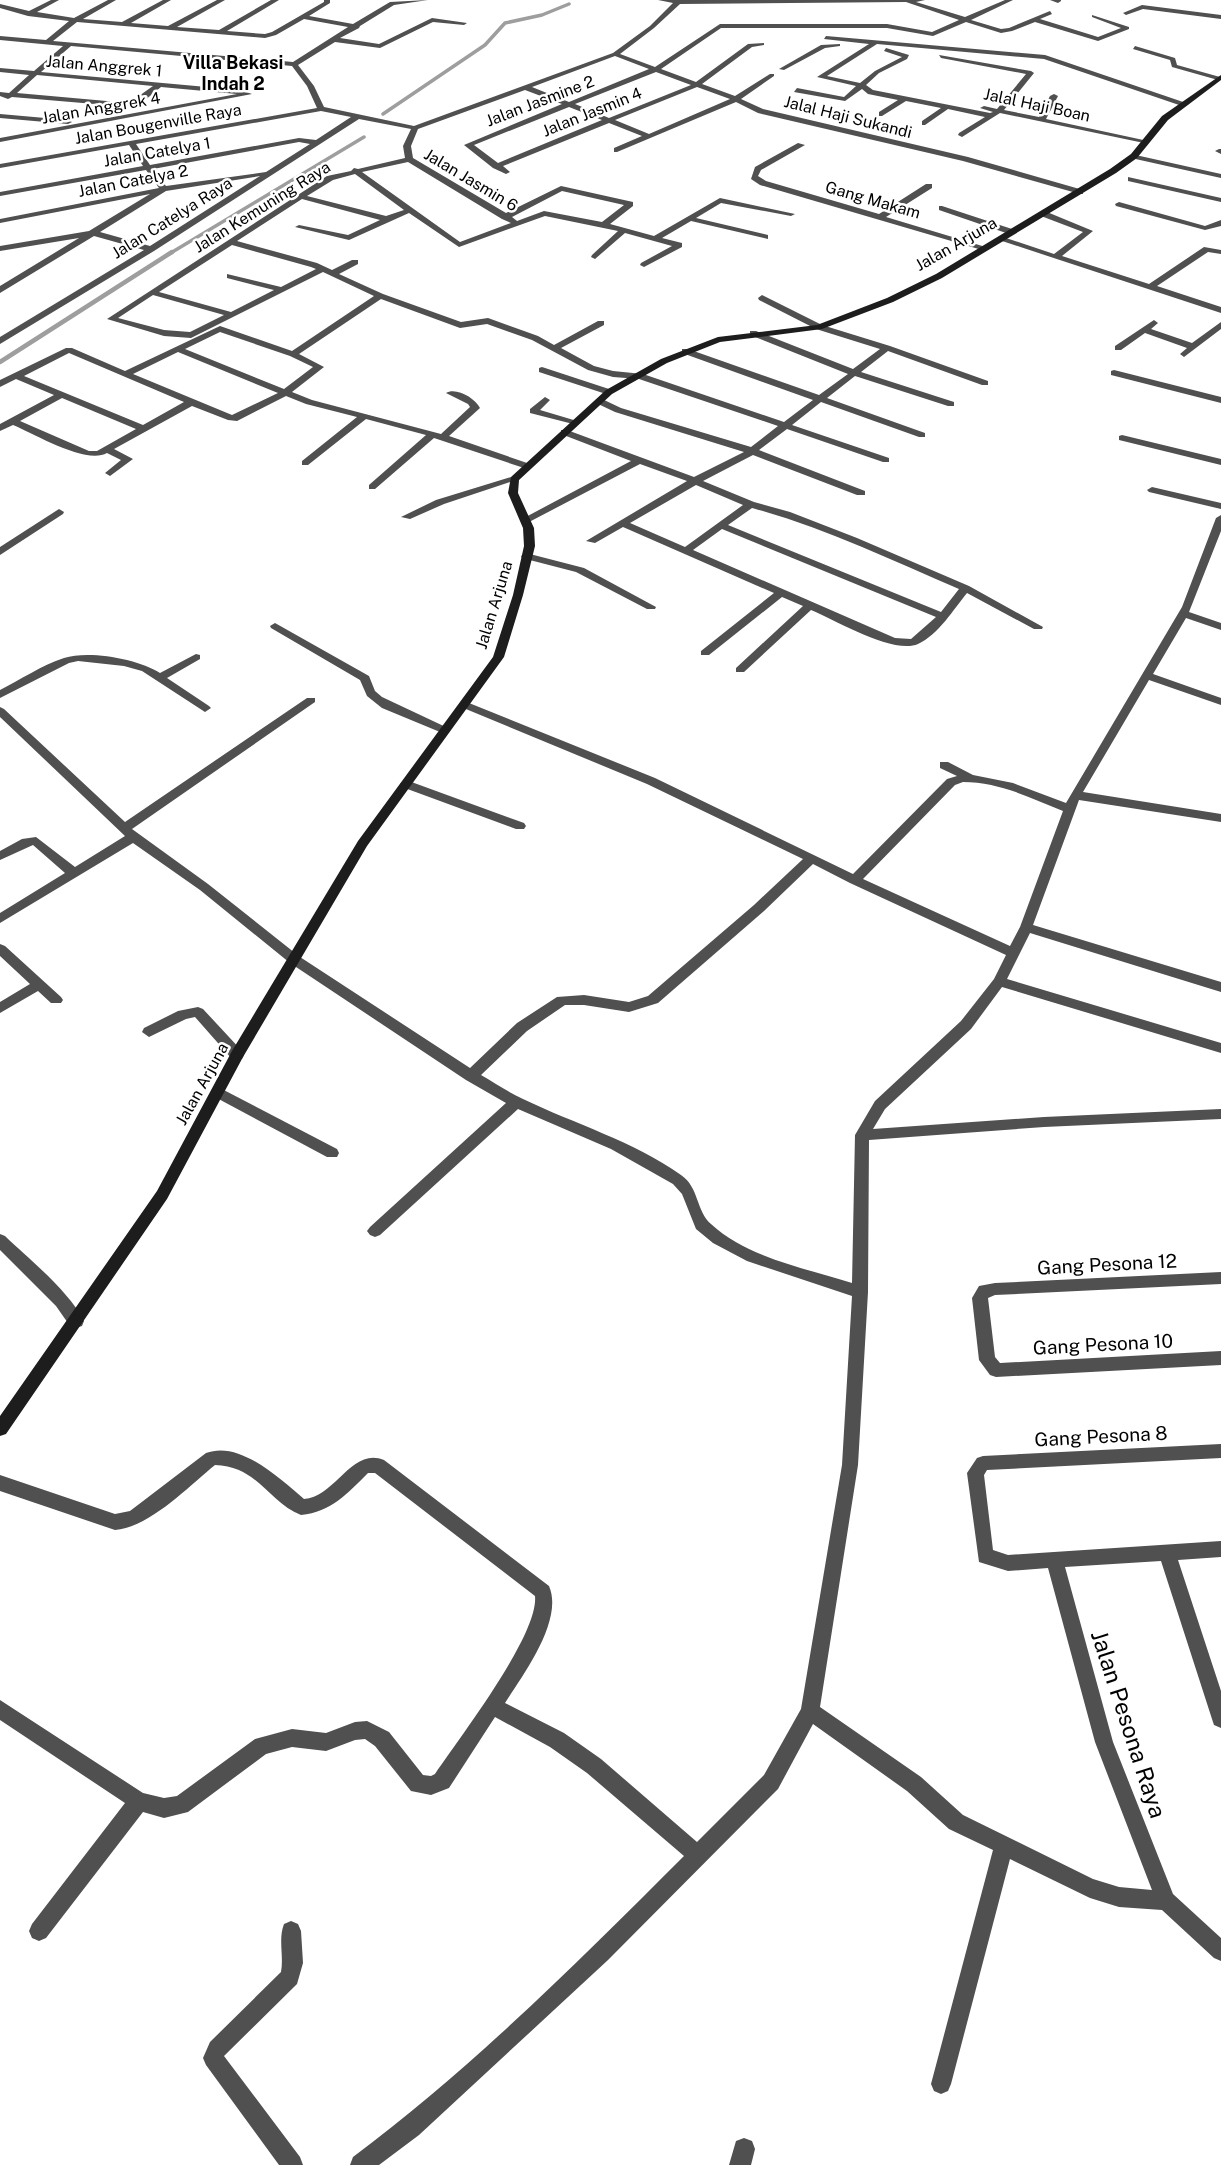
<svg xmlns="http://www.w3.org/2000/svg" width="1221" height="2165" font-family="'Public Sans',sans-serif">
<rect width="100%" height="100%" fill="#fff"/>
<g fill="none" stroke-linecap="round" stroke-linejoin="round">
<!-- stream-far1 -->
<g stroke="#9e9e9e" stroke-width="3.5">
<polyline points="383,114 485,45 505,23 542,15 569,4"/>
<polyline points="169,254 364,137"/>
</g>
<!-- stream -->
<polyline stroke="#9e9e9e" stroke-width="4.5" points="0,362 172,252"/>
<!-- street -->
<g fill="#505050" fill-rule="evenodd">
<path d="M51,0H59L37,12L74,18L108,0H116L83,19L122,22L163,0H171L131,23L168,26L217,0H225L177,27L219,30L271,0H279L227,31L265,34L272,32L324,2V0H330V3L309,16L353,24L390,2L428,0L394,5L360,26L359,28L340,38L379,44L432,18L467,23L464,25L433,22L380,48L335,42L298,65L314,86L324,107L414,126L613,53L650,26L673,3L658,0H925L916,2L965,17L1005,0H1013L971,20L1001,29L1009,28L1050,11L1052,14L1040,19L1098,37L1121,28L1092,17V15L1129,27V29L1098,41L1035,22L1012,31L1001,33L966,22L933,36L887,28H721L661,69L696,82L748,44L764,43V45L752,47L702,84L735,96L770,74H774V76L741,99L763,109L968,157L1083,190V194H1080L963,161L758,113L736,102L617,152H614V148L642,136L609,123L503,166L510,172L506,174L493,168L464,145L562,104L525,90L418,129L411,146L413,158L506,213L561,186L633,202V206L610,224L654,236L720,198L795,214L791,216L721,203L696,218L768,235V239L691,221L662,238L682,243V247L644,267L640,265L641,263L672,246L625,233L595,259L591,257L592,255L618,231L545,216L459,247L409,213L349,240L295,227L299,225L348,235L380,220L302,199L237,241L317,263L332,270L352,260H358V264L339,274L383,294L461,322L488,318L538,336L554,345L598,321H604V325L561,348L594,366L613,371L643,374L784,422L813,400L682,353V349H688L819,395L848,374L750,335V331H756L853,369L880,349L816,329L759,300L758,298L762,295L822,325L890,346L988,381V385H982L888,351L861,372L954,402V406H948L855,376L827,398L925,433V437H919L821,402L792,425L889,458V462H883L787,429L759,450L865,491V495H857L753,455L703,481L754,502L790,512L857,538L969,586L1043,627L1042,629H1034L967,593C953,610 939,634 918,644C894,655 835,620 811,610L744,672H736V668L803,606L782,597L709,655H701V651L774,593L623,527L595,543L586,541L687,481L640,464L531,521L522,519L631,461L561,434V430H567L694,477L744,452L615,412L596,403V399H602L621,408L751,447L778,426L639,379L613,377L588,370L532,340L487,324L460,328L381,299L299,354L324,367L292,392L312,400L441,434L470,407L468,404L446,393C456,387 475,398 480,408L449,436L530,464V468H524L434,438L375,489H369V485L426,435L366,419L308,465H302V461L357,417L306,404L286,396L237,421L228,420L192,406L114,449L133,459L110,476L105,473L121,460L107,453C86,465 35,434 13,425L0,431V424L54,395L16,379L0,387V380L66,348H72L125,371L220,326L292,351L374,296L323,272L191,338L164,336L107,319L327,176L351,171L354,168L358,169L405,158L403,146L411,129L359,119L154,251L0,344V337L144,250L94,236L0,293V286L79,238L0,251V246L89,231L150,194L0,223V219L159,188L146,170L0,196V192L143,166L129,145L0,168V164L317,108L307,86L292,66L71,46L41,72L240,90L252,94L0,142V138L237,94L161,87L139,105L130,107L12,97L8,99L0,96V92L9,93L29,75L0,72V68L34,71L63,46L0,40V36L46,40L69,21L28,16L0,8V4L29,11ZM906,2L959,20L932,32L887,24H720L655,67L620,54L654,28L680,4ZM304,19L348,27L293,62L53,41L77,22L265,38L276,35ZM615,56L649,69L569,102L532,87ZM656,72L691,85L609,118L575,104ZM37,75L153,86L129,103L17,93ZM697,87L730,99L649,134L615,120ZM569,107L602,120L498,163L474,145ZM321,111L351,117L316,140L299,138L150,165L136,144ZM299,142L310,144L266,172L166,186L153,169ZM408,162L502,219L511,223L460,242L362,172ZM355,174L404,210L386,216L307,196L333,180ZM260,176L150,246L100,232L166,191ZM562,191L624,205L602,222L544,211L517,221L512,217ZM232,245L311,267L316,269L281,287L227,274V278L274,290L231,312L159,292ZM153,295L224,315L190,332L164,330L118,318ZM220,332L290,356L313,367L284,389L185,349ZM178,352L278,393L232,415L133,374ZM69,353L184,402L143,425L24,376ZM62,398L136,429L97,451H89L20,421ZM696,485L743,505L685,547L630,523ZM752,508C823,527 891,560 959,589L941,612L728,525ZM722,529L936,617L911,639L895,638L693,550Z"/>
<polygon points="1050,0 1061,0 1061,1 1058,3"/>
<polygon points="1142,5 1221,15 1221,19 1143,9 1126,15 1123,13"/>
<polygon points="826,36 1045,55 1189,104 1182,106 1044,59 877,44 827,76 860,83 875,71 902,57 884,51 886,48 909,55 907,59 879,73 866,85 873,90 990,113 993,112 980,108 984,106 997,109 1026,74 941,58 939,55 1031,71 1034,73 1004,110 1039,117 1050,96 1054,94 1058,96 1046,119 1148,141 1144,143 1000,113 962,137 958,135 959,133 985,117 948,109 925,125 922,125 922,121 941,108 906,101 882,116 879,116 879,112 898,100 868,94 862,89 845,101 794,92 797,88 844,97 856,86 817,77 869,44 824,39"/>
<polygon points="840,44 840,46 825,48 784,70 779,69 821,45"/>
<polygon points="1135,46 1175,58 1177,65 1220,77 1221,79 1218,80 1172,67 1170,60 1133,49"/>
<polygon points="0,114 68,120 72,122 68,124 0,118"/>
<polygon points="798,143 805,145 761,170 758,176 766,181 879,214 926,184 932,184 932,188 886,217 989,248 982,250 760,185 751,179 755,167"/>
<polygon points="1219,149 1221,149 1221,154 1215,151"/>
<polygon points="1131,154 1221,174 1221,178 1131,158"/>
<polygon points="1128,177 1221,198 1221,202 1128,181"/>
<polygon points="1119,202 1205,226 1221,220 1221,226 1205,230 1116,206 1115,204"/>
<polygon points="942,206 1015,230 1016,232 1009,234 939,210 939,206"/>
<polygon points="1041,212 1047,212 1093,231 1062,256 1149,284 1204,247 1221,250 1221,254 1208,252 1157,286 1221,307 1221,313 996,239 1003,237 1054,254 1083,232 1041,216"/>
<polygon points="1154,320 1158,323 1151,329 1192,343 1221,322 1221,329 1184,357 1180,354 1187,348 1145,333 1121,350 1115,350 1115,346"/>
<polygon points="542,367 612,390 614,392 606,394 539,372 539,368"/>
<polygon points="1114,370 1221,397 1221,403 1111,375 1111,371"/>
<polygon points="545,397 550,400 540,410 577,421 577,425 530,413 530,409"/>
<polygon points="1122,435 1221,459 1221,465 1119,440 1119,436"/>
<polygon points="511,477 519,479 444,504 410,519 401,517 436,500"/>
<polygon points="1152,487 1221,503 1221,509 1149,492 1147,490"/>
<polygon points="59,509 64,512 63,514 0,555 0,547"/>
<path d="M1221,515V531L1189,612L1221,623V630L1186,618L1153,674L1221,698V705L1149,680L1083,792L1221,814V822L1079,800L1033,925L1221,982V992L1030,933L1007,979L1221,1043V1053L1002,987L971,1029L885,1109L873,1129L1044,1117L1221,1109V1119L1044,1127L869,1140L868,1292L858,1465L820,1707L921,1777L963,1815L1093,1879L1119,1887L1152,1890L1095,1742L1048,1568L1008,1571L979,1562L967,1473L977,1458L983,1456L1221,1444V1458L987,1470L984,1475L993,1550L1008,1555L1221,1541V1557L1178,1560L1221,1691V1728L1214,1725L1212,1719L1161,1561L1065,1567L1113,1742L1173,1894L1221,1938V1961L1214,1958L1162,1910L1119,1907L1090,1898L1010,1859L951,2084L948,2091L941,2094L934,2091L931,2084L993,1850L949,1829L907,1791L813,1724L778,1789L608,1960L419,2135L379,2165H350L353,2157C472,2068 579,1961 684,1856L587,1773L550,1747L495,1717L449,1788L431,1795L411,1791L375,1746L365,1739L355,1740L326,1751L292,1747L266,1754L188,1812L164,1818L143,1812L46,1938L39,1941L32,1938L29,1931L32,1924L125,1803L0,1720V1700L143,1793L164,1798L177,1796L255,1739L292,1729L326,1733L355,1722L367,1721L389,1732L423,1775L431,1776L435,1774C459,1738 539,1635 535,1596L375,1473H368C348,1493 331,1512 301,1515C269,1503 258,1466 215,1465C188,1487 150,1527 115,1530L0,1491V1475L115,1514L130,1511L206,1453C240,1440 280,1479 304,1499C336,1497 351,1447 384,1460L549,1586C564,1620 523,1675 505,1703L564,1733L601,1759L697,1842L764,1775L801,1709L842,1465L852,1296L747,1261L713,1243L696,1229L682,1194L673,1184L611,1149L518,1109L380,1235L375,1237L370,1235L367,1231L370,1227L506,1103L466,1080L290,963L200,890L133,843L0,923V913L65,873L33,845L0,860V851L22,839L36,837L75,867L125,836L0,717V707L4,709L125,822L307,698H315V702L132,829L208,884L300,957L470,1068L517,1023L557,997L584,995L629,1002L648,996L754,905L803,859L647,784L461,707V703H469L655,778L853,874L947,779L957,776L940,768V762H948L973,775L1013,783L1066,803L1182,607L1216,518ZM963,782C999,782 1031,798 1063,811L1020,927L1010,946L863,879L955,785ZM813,864L850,883L1006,955L994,979L961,1021L875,1101L855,1135L852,1283C805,1268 748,1258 711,1224C696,1211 699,1187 681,1175C633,1141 575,1124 523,1099C508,1092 495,1083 481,1075L527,1031L565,1005H584L629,1012L658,1003L764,911Z"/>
<polygon points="526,553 584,568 656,607 655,609 647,609 576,572 522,558 521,556"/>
<polygon points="275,623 369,676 375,691 382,697 450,729 444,733 440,732 382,708 367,696 360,680 271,628 270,626"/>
<path d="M196,654L200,655V659L167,678L209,706L211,708L205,712L142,671L124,666L78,661L69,663L0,698V690C20,680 42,665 64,658C89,650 138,659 160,673Z"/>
<polygon points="406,780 524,823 526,826 524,829 516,829 402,787 400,784"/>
<polygon points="0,944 5,946 61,997 63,1000 61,1003 51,1003 38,991 0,1013 0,1002 30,984 0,956"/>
<polygon points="198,1007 203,1009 242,1051 244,1055 242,1059 232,1059 195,1017 186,1019 149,1037 142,1032 144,1028 178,1011"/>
<polygon points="218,1087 337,1149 339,1153 337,1157 327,1157 213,1096 211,1092 213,1088"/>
<path d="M0,1234L5,1236C30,1260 68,1290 84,1321L82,1326L76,1328L70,1326L56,1306L0,1250Z"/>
<polygon points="1221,1272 1221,1284 995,1295 988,1298 995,1357 1000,1363 1221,1351 1221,1365 996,1377 990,1375 979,1360 972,1298 979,1286 995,1283"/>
<path d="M291,1921L298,1924L301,1931L303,1963L297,1984L224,2056L300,2157L303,2165H279L206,2065L203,2058L210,2042L281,1972C284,1956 278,1939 284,1924Z"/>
<polygon points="744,2138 752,2141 755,2149 751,2165 729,2165 736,2141"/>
</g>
<!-- secondary -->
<polygon fill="#1d1d1d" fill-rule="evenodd" points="1221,75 1221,80 1168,120 1137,158 1116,173 942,278 893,302 822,329 720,342 667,363 612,394 519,480 518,493 534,528 535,546 523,595 504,657 367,846 243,1057 167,1199 6,1434 0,1436 0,1416 157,1191 232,1051 358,841 493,657 513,595 524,546 523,528 508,493 511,477 606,390 661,359 718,337 817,325 887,298 936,274 1110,169 1131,154 1162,116"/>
</g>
<g text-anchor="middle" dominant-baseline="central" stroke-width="5" stroke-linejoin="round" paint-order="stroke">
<!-- far-street labels -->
<g font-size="16" fill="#000" stroke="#fff">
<text transform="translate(104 66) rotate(5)">Jalan Anggrek 1</text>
<text transform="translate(540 101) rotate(-21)">Jalan Jasmine 2</text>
<text transform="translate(1037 105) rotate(12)">Jalal Haji Boan</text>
<text transform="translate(101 108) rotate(-10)">Jalan Anggrek 4</text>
<text transform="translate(592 112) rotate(-22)">Jalan Jasmin 4</text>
<text transform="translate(848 117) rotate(14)">Jalal Haji Sukandi</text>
<text transform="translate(158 124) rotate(-10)">Jalan Bougenville Raya</text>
<text transform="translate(157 152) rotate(-10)">Jalan Catelya 1</text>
<text transform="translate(471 180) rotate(31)">Jalan Jasmin 6</text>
<text transform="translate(133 181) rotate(-11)">Jalan Catelya 2</text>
<text transform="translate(873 200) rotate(16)">Gang Makam</text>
<text transform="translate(262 207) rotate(-32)">Jalan Kemuning Raya</text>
<text transform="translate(172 218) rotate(-32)">Jalan Catelya Raya</text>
<text transform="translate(956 244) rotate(-30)">Jalan Arjuna</text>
<text transform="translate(494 605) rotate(-73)">Jalan Arjuna</text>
<text transform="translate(202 1084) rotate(-61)">Jalan Arjuna</text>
</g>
<!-- far-neighbourhood labels -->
<g font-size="18" font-weight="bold" fill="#000" stroke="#fff">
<text x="233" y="62">Villa Bekasi<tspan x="233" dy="21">Indah 2</tspan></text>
</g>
<!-- street labels -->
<g font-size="19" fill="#000" stroke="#fff">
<text transform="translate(1107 1264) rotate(-3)">Gang Pesona 12</text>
<text transform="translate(1103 1344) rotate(-3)">Gang Pesona 10</text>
<text transform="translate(1101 1436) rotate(-3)">Gang Pesona 8</text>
</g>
<!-- near-street labels -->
<g font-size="23" fill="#000" stroke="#fff">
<text transform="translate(1129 1724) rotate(72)">Jalan Pesona Raya</text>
</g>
</g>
</svg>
